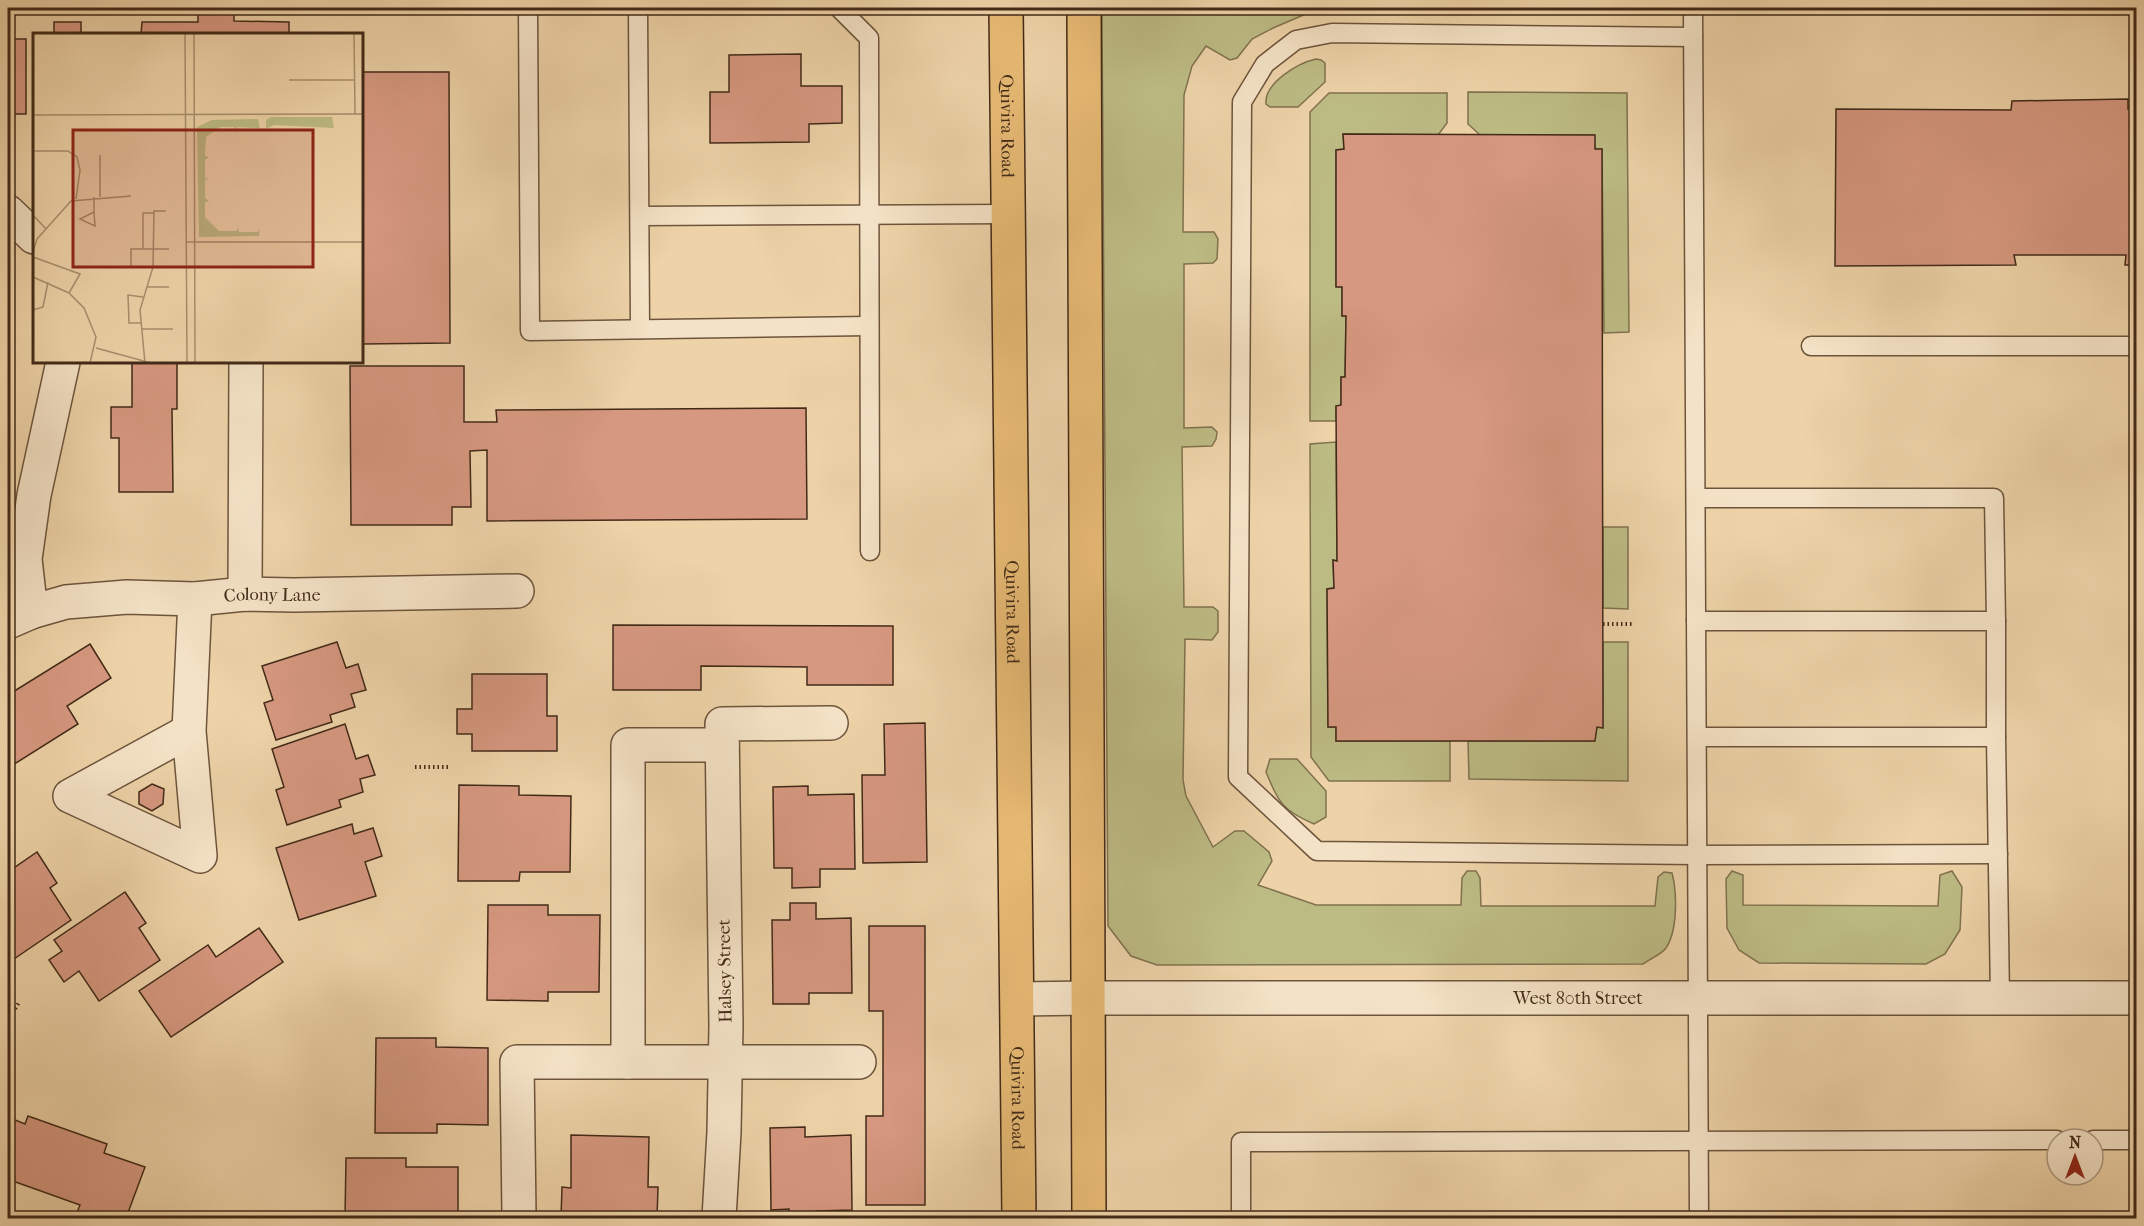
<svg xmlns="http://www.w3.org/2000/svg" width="2144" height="1226" font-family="'IM FELL French Canon',serif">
<rect width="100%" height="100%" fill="#eed3a8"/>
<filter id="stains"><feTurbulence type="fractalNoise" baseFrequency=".00333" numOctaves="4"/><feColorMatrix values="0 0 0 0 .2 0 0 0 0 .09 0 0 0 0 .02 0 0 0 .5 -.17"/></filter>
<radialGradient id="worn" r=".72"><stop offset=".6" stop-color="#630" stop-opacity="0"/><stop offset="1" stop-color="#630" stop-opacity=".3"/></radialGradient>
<!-- green -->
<g fill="#bdbb84" stroke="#80724e" stroke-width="1.5">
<path d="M1104,8H1313V11L1273,28L1252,39L1237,58L1230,60L1206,46L1192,66L1184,95L1183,232H1214L1218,239L1217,259L1213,263L1184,264V428L1212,427L1217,432L1216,439L1212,446L1182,447L1184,607H1213L1218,611V632L1212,640L1185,639L1183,780L1186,796L1213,847L1235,831H1244L1269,852L1272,861L1258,885L1316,905H1461L1462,878L1467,871H1476L1480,878L1481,906H1655L1658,877L1664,872L1672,873C1677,892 1678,930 1666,948C1662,954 1650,959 1643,964L1157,965L1131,956L1108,926L1102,17Z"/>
<path d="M1316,59L1321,60L1325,63V82L1298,107H1270L1266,104C1264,83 1298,63 1316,59Z"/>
<polygon points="1468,92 1627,93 1629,332 1604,333 1602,149 1595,149 1594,135 1480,135 1468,124"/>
<polygon points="1329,93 1447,93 1447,123 1438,135 1343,134 1344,149 1336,150 1336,286 1342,287 1342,316 1346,316 1345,377 1341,377 1341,405 1336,406 1336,421 1310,421 1310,112"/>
<polygon points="1336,442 1337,561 1333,560 1334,588 1327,589 1328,727 1336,727 1336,741 1450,741 1450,781 1329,781 1311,757 1310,444"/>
<polygon points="1603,527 1628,527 1628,609 1603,608"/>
<polygon points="1603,642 1628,642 1628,781 1469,779 1468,741 1594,741 1597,727 1603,727"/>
<path d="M1270,759H1297L1326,791V817L1314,824C1282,810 1279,803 1266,772Z"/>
<polygon points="1732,871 1743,875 1743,905 1938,906 1940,875 1952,871 1962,887 1960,930 1945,954 1926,964 1759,963 1739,950 1727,928 1726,879"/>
</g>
<!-- building -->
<g fill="#d69880" stroke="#422a18" stroke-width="1.5">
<polygon points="198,12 234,12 234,21 289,22 289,34 141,34 142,22 198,22"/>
<rect x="54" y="22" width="27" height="12"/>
<rect x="8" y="39" width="18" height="75"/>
<polygon points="801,54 801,86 842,86 842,123 809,124 809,142 710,143 710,92 729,92 729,55"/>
<polygon points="362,72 449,72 450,343 362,344"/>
<polygon points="2128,99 2128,109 2136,109 2136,265 2125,265 2126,255 2014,255 2016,265 1835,266 1836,109 2011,110 2012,101"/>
<polygon points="1343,134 1595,135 1595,149 1602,149 1603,728 1597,727 1595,741 1336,741 1336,727 1328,727 1327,589 1334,588 1333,560 1337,561 1336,406 1341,405 1341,377 1345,377 1346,316 1342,316 1342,287 1336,287 1336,150 1344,149"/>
<polygon points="132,362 177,362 177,409 172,409 173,492 119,492 119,438 111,438 111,407 132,407"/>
<polygon points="350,366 464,366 464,422 497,422 496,410 806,408 807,519 487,521 487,450 470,451 471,507 452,507 452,525 351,525"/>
<polygon points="613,625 893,626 893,685 807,685 807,667 701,666 701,690 613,690"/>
<polygon points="337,642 346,668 358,664 366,690 351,694 355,707 330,715 332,722 276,740 264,703 273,700 262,666"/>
<polygon points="90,644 111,678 67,706 78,724 8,768 8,695"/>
<polygon points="472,674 547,674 547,716 557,716 557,751 472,751 472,734 457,734 457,709 472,709"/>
<polygon points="925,723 927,862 863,863 862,775 885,775 884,724"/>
<polygon points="345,724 356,759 368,755 375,775 360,779 363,792 339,800 341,807 287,825 276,790 284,787 272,749"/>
<polygon points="152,784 164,789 163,804 152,811 139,804 139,792"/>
<polygon points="459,785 519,786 519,795 571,796 570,872 520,872 519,881 458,881"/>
<polygon points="808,786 808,795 854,794 855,869 820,869 820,887 792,888 792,868 774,868 773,787"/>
<polygon points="352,824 354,834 373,828 382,856 365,862 376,896 299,920 276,848"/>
<polygon points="37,852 57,883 50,888 71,920 11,961 8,956 8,872"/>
<polygon points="125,892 146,923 139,928 160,960 99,1001 79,971 64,982 49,960 62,951 54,940"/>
<polygon points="790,903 816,903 816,919 851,918 852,993 809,993 809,1004 773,1004 772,920 790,920"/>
<polygon points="488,905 548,905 548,915 600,915 599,992 548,992 548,1001 487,1000"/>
<polygon points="869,926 925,926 925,1205 866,1205 866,1116 883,1116 883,1011 869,1011"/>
<polygon points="259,928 283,962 171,1037 139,991 208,945 216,957"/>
<polygon points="376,1038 436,1038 436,1047 488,1048 488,1125 437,1124 437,1133 375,1133"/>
<polygon points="28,1116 107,1144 104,1153 145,1167 126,1218 86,1218 76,1215 80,1205 10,1180 8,1186 8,1117 25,1124"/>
<polygon points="805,1127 805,1137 851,1135 852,1210 816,1211 816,1218 789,1218 789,1209 771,1210 770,1128"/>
<polygon points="571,1135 649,1137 648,1187 658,1187 657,1218 561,1218 562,1187 571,1188"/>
<polygon points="346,1158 406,1158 406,1167 458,1167 458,1218 345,1218"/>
</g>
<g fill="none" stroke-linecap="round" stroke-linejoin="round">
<!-- lane casing -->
<g stroke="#6d543c" stroke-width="21">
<g id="lane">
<polyline points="528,8 530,331 869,326"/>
<polyline points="638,8 640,329"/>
<polyline points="839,8 869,38 870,551"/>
<polyline points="1693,8 1699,1218"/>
<polyline points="1693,37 1332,33 1296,40 1265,64 1242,102 1238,777 1317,851 1698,855 1998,854"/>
<polyline points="640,216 1009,214"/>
<polyline points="1811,346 2136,346"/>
<polyline points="1696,498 1994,498 1996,621"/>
<polyline points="1696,621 1996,621 1996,737"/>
<polyline points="1698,737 1996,737 2000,998"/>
<polyline points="2093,1140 2136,1140"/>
<polyline points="1241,1218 1241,1142 2057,1140"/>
</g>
</g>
<!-- street casing -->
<g stroke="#6d543c" stroke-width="36">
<g id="street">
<polyline points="8,212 34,237"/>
<polyline points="245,594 246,362"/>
<polyline points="31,612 25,559 34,495 63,362"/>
<path id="s1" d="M8,622L31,612L66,602L127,597L195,599L245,594L294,595L517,591"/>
<polyline points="189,731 200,856 70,796 189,731 195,599"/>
<path id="s2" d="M1018,999L1088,998H2136"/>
<polyline points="628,1062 628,745 722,745"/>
<polyline points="519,1216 517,1062 859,1062"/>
<polyline points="719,1218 724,1132 726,1026 722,724 831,723"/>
</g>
</g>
<!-- primary casing -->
<g stroke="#422a18" stroke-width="36">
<g id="primary">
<path id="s3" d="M1006,8L1019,1218"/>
<polyline points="1084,8 1089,1218"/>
</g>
</g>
<!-- path -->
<g stroke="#422a18" stroke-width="4" stroke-dasharray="1.5 3" stroke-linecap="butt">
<polyline points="1603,624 1633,624"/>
<polyline points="415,767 450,767"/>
<polyline points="8,1020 20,1001"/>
</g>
<!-- lane -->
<use href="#lane" stroke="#f4e2c6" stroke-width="18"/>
<!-- street -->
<use href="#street" stroke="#f4e2c6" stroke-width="33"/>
<!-- primary -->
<use href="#primary" stroke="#e7ba74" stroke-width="33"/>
</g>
<g text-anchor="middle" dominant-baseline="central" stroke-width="5" stroke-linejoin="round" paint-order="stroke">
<!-- street labels -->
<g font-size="18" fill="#422a18" stroke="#f4e2c6">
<text stroke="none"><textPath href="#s3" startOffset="118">Quivira Road</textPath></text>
<text stroke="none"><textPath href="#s1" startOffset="268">Colony Lane</textPath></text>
<text stroke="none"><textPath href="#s3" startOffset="604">Quivira Road</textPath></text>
<text transform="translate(725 971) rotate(-91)">Halsey Street</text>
<text stroke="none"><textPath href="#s2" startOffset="560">West 80th Street</textPath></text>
<text stroke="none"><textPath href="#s3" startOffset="1090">Quivira Road</textPath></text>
</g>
</g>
<!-- overview -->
<g transform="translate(33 33)">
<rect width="330" height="330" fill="#eed3a8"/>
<path d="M238,84H299L301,95L241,92L233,96V87ZM225,86L227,98L225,95L204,94L202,98L201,94H187L173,104L172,123L176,124L172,127V145H176L172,147V165L176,168L172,169V184L186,198H203L205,195L206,199H225L227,195L226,203L166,204L164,94L179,87Z" fill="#bdbb84"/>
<path fill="none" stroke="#a98f6e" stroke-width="1.5" d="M152,0L154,330M161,0L162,330M321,0L322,81M256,47H322M0,82L330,81M0,118H35L44,124L47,137L43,166M67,164V122M61,179L62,193L47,186L61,179V164M0,182L13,196M154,209H330M110,216V180H121M0,219L4,206L38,168L98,163M0,224L47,241L36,260M98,233V216H136M0,244L36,260L51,275L63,304L57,330M114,254H136M0,277L10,274L15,249M108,290H96L95,262L110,264M109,296H140M63,315L118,330M112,330L107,277L120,234L121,178H133"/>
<path fill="#8f2418" fill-opacity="0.15" stroke="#8f2418" stroke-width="3" d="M40,97H280V234H40Z"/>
<rect width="330" height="330" fill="none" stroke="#422a18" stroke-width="3"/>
</g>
<!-- margin -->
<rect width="2144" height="1226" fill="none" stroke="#eed3a8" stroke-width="30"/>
<rect x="9" y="9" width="2126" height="1208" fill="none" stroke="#422a18" stroke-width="3"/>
<rect x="15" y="15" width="2114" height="1196" fill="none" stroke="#422a18" stroke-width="1.5"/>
<!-- north arrow -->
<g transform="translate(2075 1157)"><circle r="28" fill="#f4e2c6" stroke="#ad9880" stroke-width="1.5"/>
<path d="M0-4.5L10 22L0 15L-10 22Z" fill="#8f2418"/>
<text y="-9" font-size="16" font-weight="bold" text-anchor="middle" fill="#422a18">N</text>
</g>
<rect width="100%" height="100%" filter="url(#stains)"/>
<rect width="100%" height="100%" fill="url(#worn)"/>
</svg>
